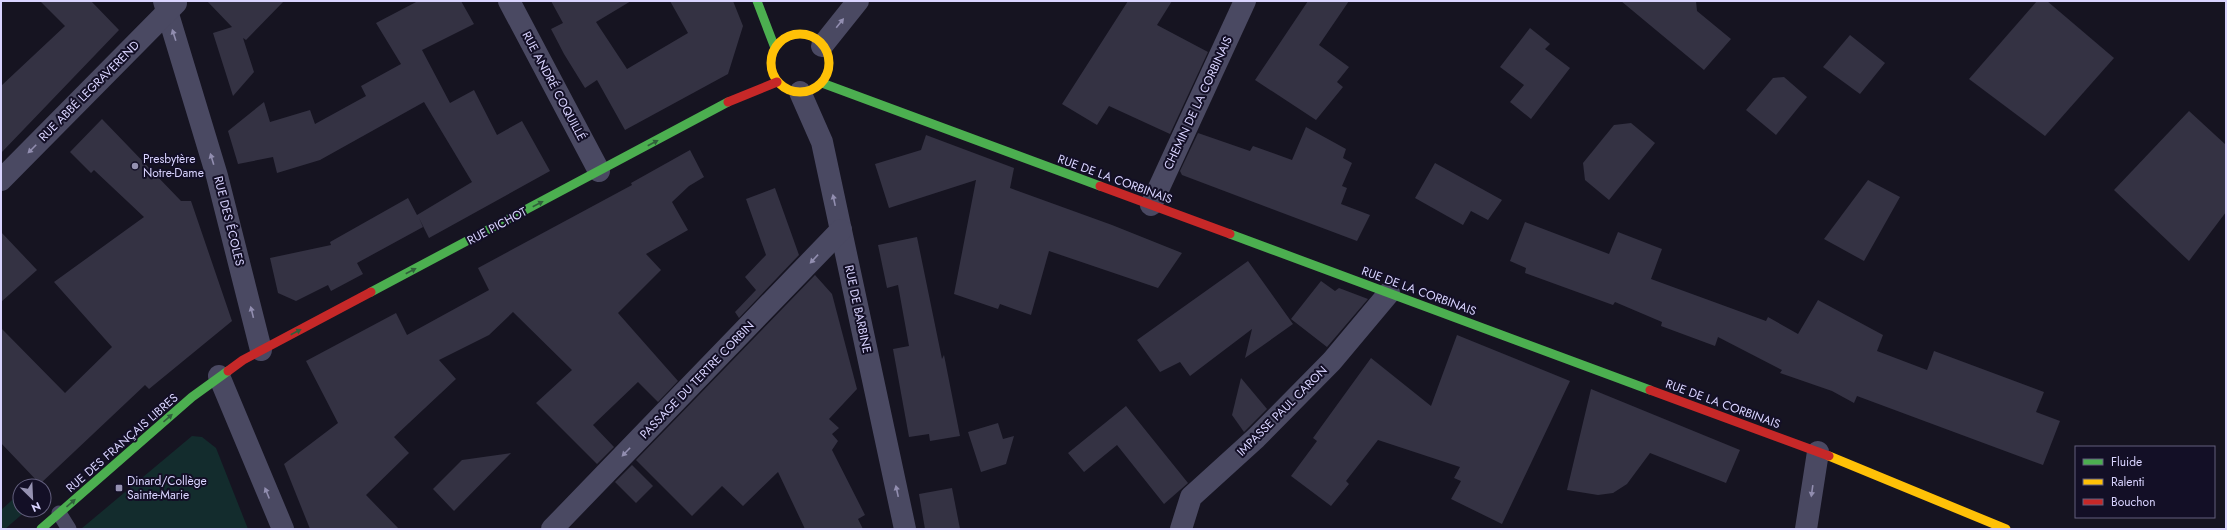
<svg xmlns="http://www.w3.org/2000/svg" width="2227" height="530" font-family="Jost,sans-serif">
<rect width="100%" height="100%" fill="#161421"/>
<!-- green -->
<g fill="#132c2d">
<polygon points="192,436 202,437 216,448 248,529 81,529"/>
<polygon points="20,493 20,510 27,510 5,529 1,529 1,510"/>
</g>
<!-- building -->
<g fill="#343243">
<polygon points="40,1 91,1 119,30 1,153 1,86 65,26"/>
<polygon points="207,1 284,1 246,40 243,38 254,72 233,96 213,33 232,27"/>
<polygon points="418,1 461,1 474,24 422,50 450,103 474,90 497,135 522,121 550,171 429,238 419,218 423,227 357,263 363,274 331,291 328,285 296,301 278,293 270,258 331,245 330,242 408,198 417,215 472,182 424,102 320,160 277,173 273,157 238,164 228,131 264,102 270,122 310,110 315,124 366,96 361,86 401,64 376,23"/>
<polygon points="551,1 631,1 596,22 627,69 688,33 670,1 733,1 743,26 728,74 625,130 597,80 585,88 564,54 551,29 563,23"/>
<polygon points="1128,1 1172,1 1157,25 1208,52 1170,134 1109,106 1097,125 1062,104"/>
<polygon points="1308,1 1349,1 1319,45 1349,67 1337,82 1343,87 1316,120 1255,80"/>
<polygon points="1621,1 1696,1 1697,11 1731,39 1704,70"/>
<polygon points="2037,1 2047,1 2114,58 2045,136 1969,79"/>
<polygon points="1530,28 1550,44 1545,49 1570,68 1531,119 1510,102 1524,85 1500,67"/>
<polygon points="1850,35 1885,63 1860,94 1823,67"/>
<polygon points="1784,77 1807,97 1776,135 1746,110 1773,78"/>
<polygon points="2189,111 2226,145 2226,212 2189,261 2114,190"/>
<polygon points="102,119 181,201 191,201 232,321 149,389 145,385 40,484 1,443 1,328 65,393 112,347 54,282 144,217 94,170 91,173 70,152"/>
<polygon points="1631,123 1655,143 1609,200 1585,180 1583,163 1614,125"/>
<polygon points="1306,127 1346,149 1343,158 1352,163 1342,186 1347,188 1341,204 1370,215 1357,241 1182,175 1180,171 1198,133 1250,151 1253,146 1292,160"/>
<polygon points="926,135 1014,168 1010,188 1112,225 1182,253 1158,288 1049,251 1031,315 1000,304 998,309 954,294 976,180 889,208 875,164 921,150"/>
<polygon points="690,150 704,177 689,186 672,202 688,230 646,254 661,270 618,313 678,381 658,402 638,382 593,425 614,447 597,464 536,403 572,370 513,312 489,335 439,360 456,379 394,437 409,453 366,495 399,529 310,529 284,464 338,423 306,361 396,313 407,335 489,290 478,268 632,185 631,183"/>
<polygon points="1435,163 1502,200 1488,220 1471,211 1463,225 1415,198"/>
<polygon points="1868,180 1900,197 1864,261 1824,239"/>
<polygon points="775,188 799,255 739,318 735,312 756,290 745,277 766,255 746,199"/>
<polygon points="1525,222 1609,254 1618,232 1662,249 1651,279 1766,321 1768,317 1798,334 1818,300 1883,335 1877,351 1927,370 1934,351 2044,392 2036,412 2060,421 2043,465 1857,396 1854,403 1832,391 1780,373 1782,370 1718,337 1715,346 1661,326 1662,322 1615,302 1613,305 1525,273 1526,268 1510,261"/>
<polygon points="1,232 37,270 1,302"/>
<polygon points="917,237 942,359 944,355 960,436 930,441 929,434 909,437 893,349 909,346 898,285 887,288 878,245"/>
<polygon points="1248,261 1293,324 1245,358 1252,329 1190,376 1180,362 1160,372 1137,340"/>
<polygon points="815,275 832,294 857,389 829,419 839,428 832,434 838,441 832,450 865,515 858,519 863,529 805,529 778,472 743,506 722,486 692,516 636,460"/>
<polygon points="1321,281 1335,291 1339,288 1368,299 1327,347 1291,319"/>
<polygon points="1457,335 1570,381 1502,524 1451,499 1461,481 1454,478 1460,467 1378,440 1346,481 1349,484 1331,506 1291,476 1317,441 1313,438 1371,358 1431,406"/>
<polygon points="1241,378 1267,409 1244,432 1232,415"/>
<polygon points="1591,389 1740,450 1726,483 1650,453 1627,484 1613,493 1598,495 1567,490"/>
<polygon points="1126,406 1188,483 1164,504 1117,445 1084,472 1068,453"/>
<polygon points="998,423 1003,439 1014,436 1006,464 981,472 968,432"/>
<polygon points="511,453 454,511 433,489 462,460"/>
<polygon points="632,465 653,486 636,503 615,482"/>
<polygon points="952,488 960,529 925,529 919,494"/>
</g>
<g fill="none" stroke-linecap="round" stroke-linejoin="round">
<!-- lane -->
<polyline stroke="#4a4962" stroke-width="15" points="59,513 69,529"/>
<!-- street -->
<g stroke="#4a4962" stroke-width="22">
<polyline points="164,1 217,176 261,350"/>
<polyline points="509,1 599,171"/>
<polyline points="822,46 858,1"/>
<polyline points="800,92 822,142 905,529"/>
<polyline points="1,180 176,3"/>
<polyline points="1151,205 1245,1"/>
<polyline points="219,376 283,529"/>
<polyline points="552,529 841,230"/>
<polyline points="1181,529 1191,497 1256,438 1332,361 1389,293"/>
<polyline points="1806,529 1818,452"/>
</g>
<!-- fast -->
<g stroke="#4caf50" stroke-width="9">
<polyline points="757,1 775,48"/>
<polyline points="822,83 1100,186"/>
<polyline points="1230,234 1650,390"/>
<polyline points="371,292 728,102"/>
<polyline points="41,529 192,397 228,371"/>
</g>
<!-- slow -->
<g stroke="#ffc107" stroke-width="9">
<circle cx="800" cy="63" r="29"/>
<polyline points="1829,456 2006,529"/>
</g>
<!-- jam -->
<g stroke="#c62828" stroke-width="9">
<polyline points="728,102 777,82"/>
<polyline points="1100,186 1230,234"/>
<polyline points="228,371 243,360 371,292"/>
<polyline points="1650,390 1829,456"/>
</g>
</g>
<!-- one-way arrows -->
<defs><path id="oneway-solid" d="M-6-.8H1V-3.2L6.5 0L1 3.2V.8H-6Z"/></defs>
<g fill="#928eb0">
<use href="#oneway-solid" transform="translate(840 23) rotate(-51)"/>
<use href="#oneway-solid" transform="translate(174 35) rotate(-108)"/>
<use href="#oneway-solid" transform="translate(32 149) rotate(135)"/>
<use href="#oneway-solid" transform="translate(212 159) rotate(-107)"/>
<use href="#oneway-solid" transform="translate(834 200) rotate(-102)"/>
<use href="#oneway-solid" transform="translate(814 259) rotate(133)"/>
<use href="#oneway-solid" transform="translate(252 312) rotate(-104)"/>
<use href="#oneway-solid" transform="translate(626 452) rotate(134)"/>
<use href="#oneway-solid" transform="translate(897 491) rotate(-102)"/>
<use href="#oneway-solid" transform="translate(1812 491) rotate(98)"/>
<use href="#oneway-solid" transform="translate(267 493) rotate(-112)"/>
</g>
<g fill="#305f3b">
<use href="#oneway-solid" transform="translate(653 143) rotate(-28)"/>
<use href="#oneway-solid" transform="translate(538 204) rotate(-28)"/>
<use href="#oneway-solid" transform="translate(411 271) rotate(-28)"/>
<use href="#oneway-solid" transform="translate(296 332) rotate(-28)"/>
<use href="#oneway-solid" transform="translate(168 418) rotate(-41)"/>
<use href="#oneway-solid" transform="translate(71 503) rotate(-41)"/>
</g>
<!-- markers -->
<g fill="#9591b1" stroke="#130f26" stroke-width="1.5">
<circle cx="135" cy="166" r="4"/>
<rect x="115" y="484" width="8" height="8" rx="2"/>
</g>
<g text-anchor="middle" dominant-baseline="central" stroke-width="4" stroke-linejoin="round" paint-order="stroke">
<!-- street labels -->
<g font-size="12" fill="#d9d4ff" stroke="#130f26">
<text transform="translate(554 86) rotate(62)">RUE ANDRÉ COQUILLÉ</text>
<text transform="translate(89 91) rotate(-45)">RUE ABBÉ LEGRAVEREND</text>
<text transform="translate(1198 103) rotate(-65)">CHEMIN DE LA CORBINAIS</text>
<text transform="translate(1115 179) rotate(20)">RUE DE LA CORBINAIS</text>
<text transform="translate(229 221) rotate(76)">RUE DES ÉCOLES</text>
<text transform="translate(497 226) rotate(-28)">RUE PICHOT</text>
<text transform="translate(1419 291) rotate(20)">RUE DE LA CORBINAIS</text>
<text transform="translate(858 309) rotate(78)">RUE DE BARBINE</text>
<text transform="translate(697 380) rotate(-46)">PASSAGE DU TERTRE CORBIN</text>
<text transform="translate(1723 404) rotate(20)">RUE DE LA CORBINAIS</text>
<text transform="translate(1282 411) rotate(-45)">IMPASSE PAUL CARON</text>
<text transform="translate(122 443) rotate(-41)">RUE DES FRANÇAIS LIBRES</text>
</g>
<!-- poi labels -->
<g font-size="12" fill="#d9d4ff" stroke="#130f26" text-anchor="start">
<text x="143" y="159">Presbytère<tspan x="143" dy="14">Notre-Dame</tspan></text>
<text x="127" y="481">Dinard/Collège<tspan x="127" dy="14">Sainte-Marie</tspan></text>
</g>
</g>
<!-- border -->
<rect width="2227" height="530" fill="none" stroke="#d9d4ff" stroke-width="4"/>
<!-- legend -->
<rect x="2075" y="446" width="140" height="72" fill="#130f26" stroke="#625e7d"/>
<rect x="2083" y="459" width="20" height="6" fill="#4caf50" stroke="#625e7d"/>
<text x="2111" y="466" font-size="12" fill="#d9d4ff">Fluide</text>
<rect x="2083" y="479" width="20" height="6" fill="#ffc107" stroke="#625e7d"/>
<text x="2111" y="486" font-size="12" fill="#d9d4ff">Ralenti</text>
<rect x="2083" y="499" width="20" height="6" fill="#c62828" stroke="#625e7d"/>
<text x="2111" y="506" font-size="12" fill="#d9d4ff">Bouchon</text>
<!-- north arrow -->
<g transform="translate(32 498) rotate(156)"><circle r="19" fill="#130f26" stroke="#625e7d"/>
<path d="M0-3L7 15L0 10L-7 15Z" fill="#9591b1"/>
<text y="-6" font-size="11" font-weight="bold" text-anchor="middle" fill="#d9d4ff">N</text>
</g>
</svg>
